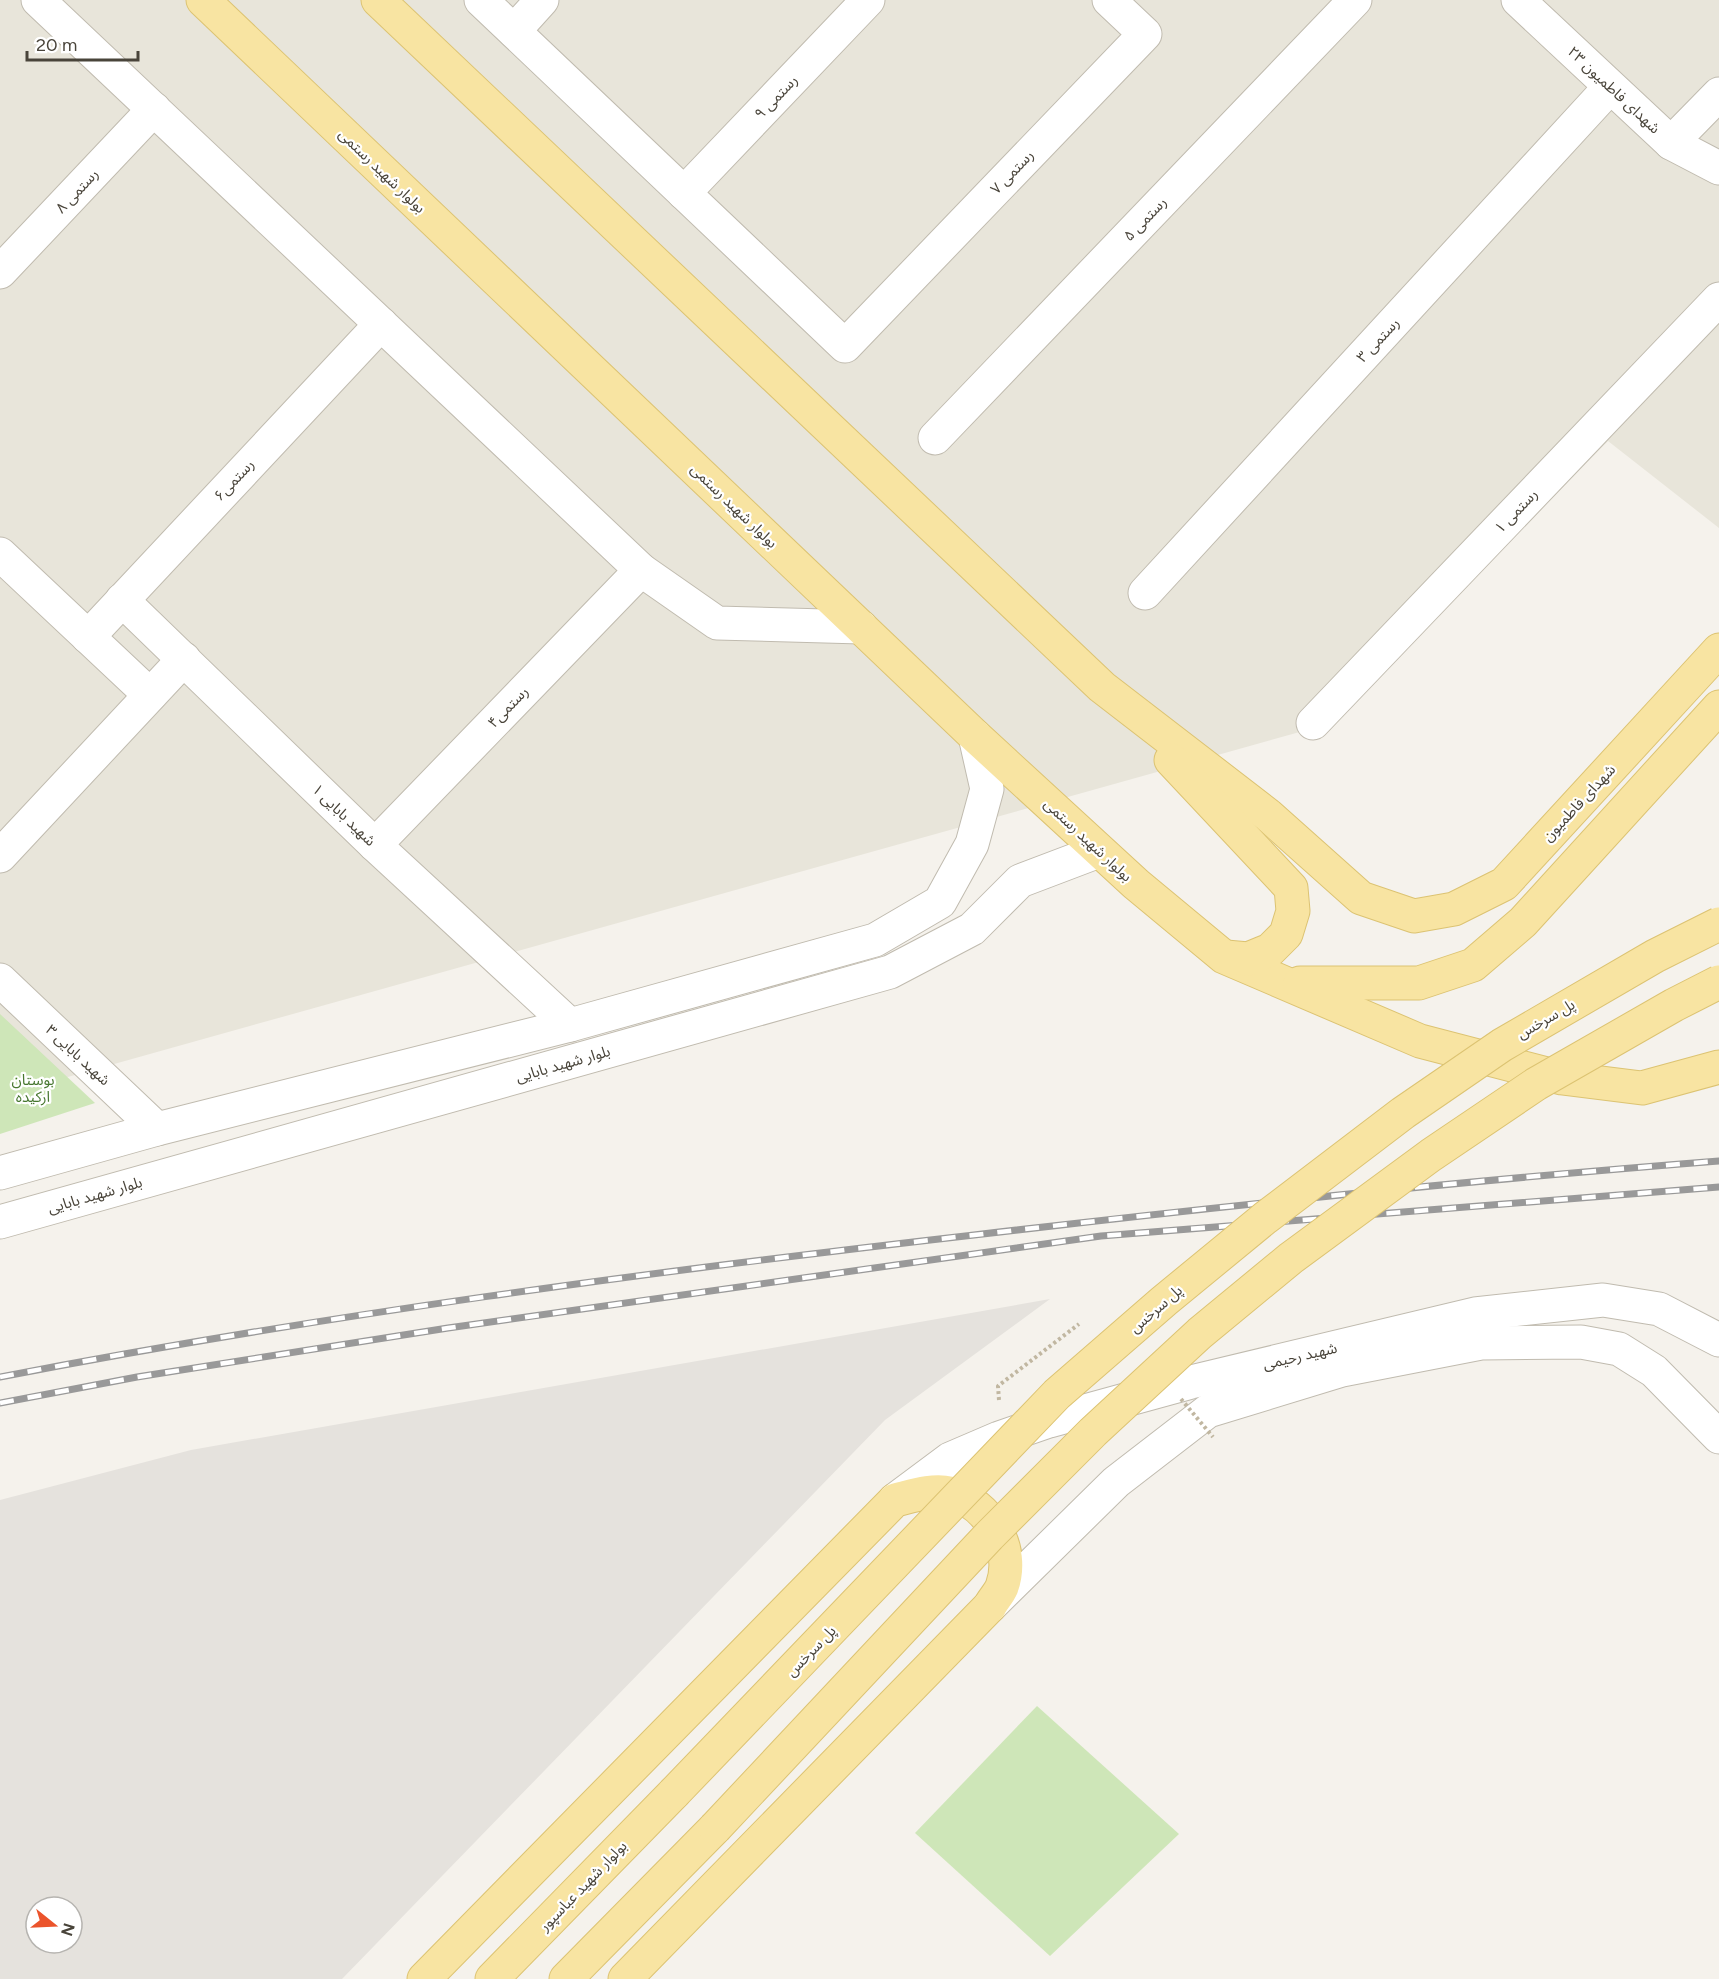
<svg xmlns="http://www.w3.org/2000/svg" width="1719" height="1979" font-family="Figtree,'Noto Sans Arabic',sans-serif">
<rect width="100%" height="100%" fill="#f5f2ec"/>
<!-- residential -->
<polygon fill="#e8e5da" points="0,0 1719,0 1719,528 1608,441 1332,723 0,1096"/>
<!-- industrial -->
<path fill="#e5e2dd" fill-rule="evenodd" d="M1050,1299L885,1420L342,1979H0V1500L191,1450ZM36,1907H72V1943H36Z"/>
<!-- green -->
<g fill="#cee6b8">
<polygon points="0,1014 95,1103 0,1134"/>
<polygon points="1037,1706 1179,1834 1050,1956 915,1833"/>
</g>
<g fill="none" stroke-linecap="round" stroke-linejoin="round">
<!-- minor casing -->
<g stroke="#c0bbaf" stroke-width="35">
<g id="minor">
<polyline points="38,0 641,570 717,623 861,627"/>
<polyline points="481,0 845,346 1145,34 1109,0"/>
<polyline points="1518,0 1671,143 1719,168"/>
<polyline points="514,31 542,0"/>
<polyline points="1671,143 1719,94"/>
<polyline points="684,193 868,0"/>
<polyline points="0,272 154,109"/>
<polyline points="935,438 1355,0"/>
<polyline points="0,554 150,695"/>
<polyline points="1145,593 1610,87"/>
<polyline points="122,600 375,845 570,1025"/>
<polyline points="88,637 381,324"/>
<polyline points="1313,723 1719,299"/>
<polyline points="375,845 641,570"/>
<polyline points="0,856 184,659"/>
<polyline points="0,980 157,1129"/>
<polyline points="0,1173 157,1129 570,1025 875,940 940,902 972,844 987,789 975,736"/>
<polyline points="0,1222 890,972 972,929 1020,881 1099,851"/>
<polyline points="895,1500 950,1459 999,1438 1049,1421 1191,1382 1475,1314 1603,1300 1659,1309 1719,1340"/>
<polyline points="990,1606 1116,1482 1208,1411 1342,1370 1481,1343 1581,1342 1619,1349 1654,1371 1719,1437"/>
</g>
</g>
<!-- major casing -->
<g stroke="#dcc372" stroke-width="35">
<g id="major">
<polyline points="203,0 975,736 1136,884 1224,957 1420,1041 1562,1078 1642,1088 1719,1067"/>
<polyline points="378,0 1102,687 1268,815 1361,898 1414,916 1454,909 1504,884 1719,650"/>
<polyline points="1171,760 1291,888 1293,911 1286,934 1270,950 1248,959 1226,957"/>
<polyline points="1300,983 1419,983 1473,965 1523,922 1719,707"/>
<path d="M424,1979L895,1500C912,1496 932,1489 950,1493C989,1504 1016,1548 1002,1587C999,1594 993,1600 990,1606L625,1979"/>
<polyline points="492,1979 674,1793"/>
<polyline points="566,1979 715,1828"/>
</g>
</g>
<!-- path -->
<polyline stroke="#c1b7a1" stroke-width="4" stroke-dasharray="3 3" stroke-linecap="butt" points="999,1400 998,1386 1079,1324"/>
<!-- minor -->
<use href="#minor" stroke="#fff" stroke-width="33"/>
<!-- major -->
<use href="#major" stroke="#f8e4a2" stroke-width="33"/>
<!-- rail casing -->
<g stroke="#999" stroke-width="7">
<g id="rail">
<path d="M0,1377C322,1315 648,1272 974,1235C1222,1206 1470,1180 1719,1161"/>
<polyline points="0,1403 137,1377 448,1328 1101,1236 1719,1187"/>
</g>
</g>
<!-- rail -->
<use href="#rail" stroke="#fff" stroke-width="4.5" stroke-dasharray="14" stroke-linecap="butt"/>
<!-- major-bridge casing -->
<g stroke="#dcc372" stroke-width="35" stroke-linecap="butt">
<g id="major-bridge">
<polyline points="674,1793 1057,1394 1164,1301 1265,1218 1403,1113 1502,1045 1655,956 1719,924"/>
<polyline points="715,1828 989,1536 1093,1432 1200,1333 1291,1258 1431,1155 1536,1084 1674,1005 1719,982"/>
</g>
</g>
<!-- path-bridge -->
<polyline stroke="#c1b7a1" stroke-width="4" stroke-dasharray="3 3" stroke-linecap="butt" points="1181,1399 1213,1437"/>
<!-- major-bridge -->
<use href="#major-bridge" stroke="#f8e4a2" stroke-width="33"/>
</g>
<g text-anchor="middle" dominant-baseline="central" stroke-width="4.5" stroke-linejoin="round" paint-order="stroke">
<!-- street labels -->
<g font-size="15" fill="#49443a" stroke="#fff">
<text transform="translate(1614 90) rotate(43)">شهدای فاطمیون ۲۳</text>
<text transform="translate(776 97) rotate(-46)">رستمی ۹</text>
<text transform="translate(382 171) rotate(44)">بولوار شهید رستمی</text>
<text transform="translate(1012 172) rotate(-46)">رستمی ۷</text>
<text transform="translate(77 191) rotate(-47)">رستمی ۸</text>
<text transform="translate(1145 219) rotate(-46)">رستمی ۵</text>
<text transform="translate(1378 340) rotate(-47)">رستمی ۳</text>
<text transform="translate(234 480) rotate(-47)">رستمی۶</text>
<text transform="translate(734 506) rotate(44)">بولوار شهید رستمی</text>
<text transform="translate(1516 511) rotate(-46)">رستمی ۱</text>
<text transform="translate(508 707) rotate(-46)">رستمی۴</text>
<text transform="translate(1579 803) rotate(-47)">شهدای فاطمیون</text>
<text transform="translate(344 815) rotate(44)">شهید بابایی ۱</text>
<text transform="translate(1088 840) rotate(43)">بولوار شهید رستمی</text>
<text transform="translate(1546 1019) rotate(-30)">پل سرخس</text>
<text transform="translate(78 1055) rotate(43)">شهید بابایی ۳</text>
<text transform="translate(563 1064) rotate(-16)">بلوار شهید بابایی</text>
<text transform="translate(95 1195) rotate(-16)">بلوار شهید بابایی</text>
<text transform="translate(1156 1309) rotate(-41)">پل سرخس</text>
<text transform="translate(1300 1356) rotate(-13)">شهید رحیمی</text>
<text transform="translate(811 1651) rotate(-46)">پل سرخس</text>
<text transform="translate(583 1886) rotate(-46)">بولوار شهید عباسپور</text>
</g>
<!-- park labels -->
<g font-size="15" fill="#477730" stroke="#fff">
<text x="33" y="1080">بوستان<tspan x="33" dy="17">ارکیده</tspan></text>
</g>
</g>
<!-- north arrow -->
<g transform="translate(54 1925) rotate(108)"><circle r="28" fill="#ffffff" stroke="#b6b4b0" stroke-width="1.5"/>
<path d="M0-4.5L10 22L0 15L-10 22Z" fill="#eb542c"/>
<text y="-9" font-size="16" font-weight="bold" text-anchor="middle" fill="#49443a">N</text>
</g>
<!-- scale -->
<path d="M27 51v9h111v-9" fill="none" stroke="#49443a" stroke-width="3"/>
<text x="36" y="51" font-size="18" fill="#49443a" stroke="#ffffff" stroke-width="4.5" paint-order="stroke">20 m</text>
</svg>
